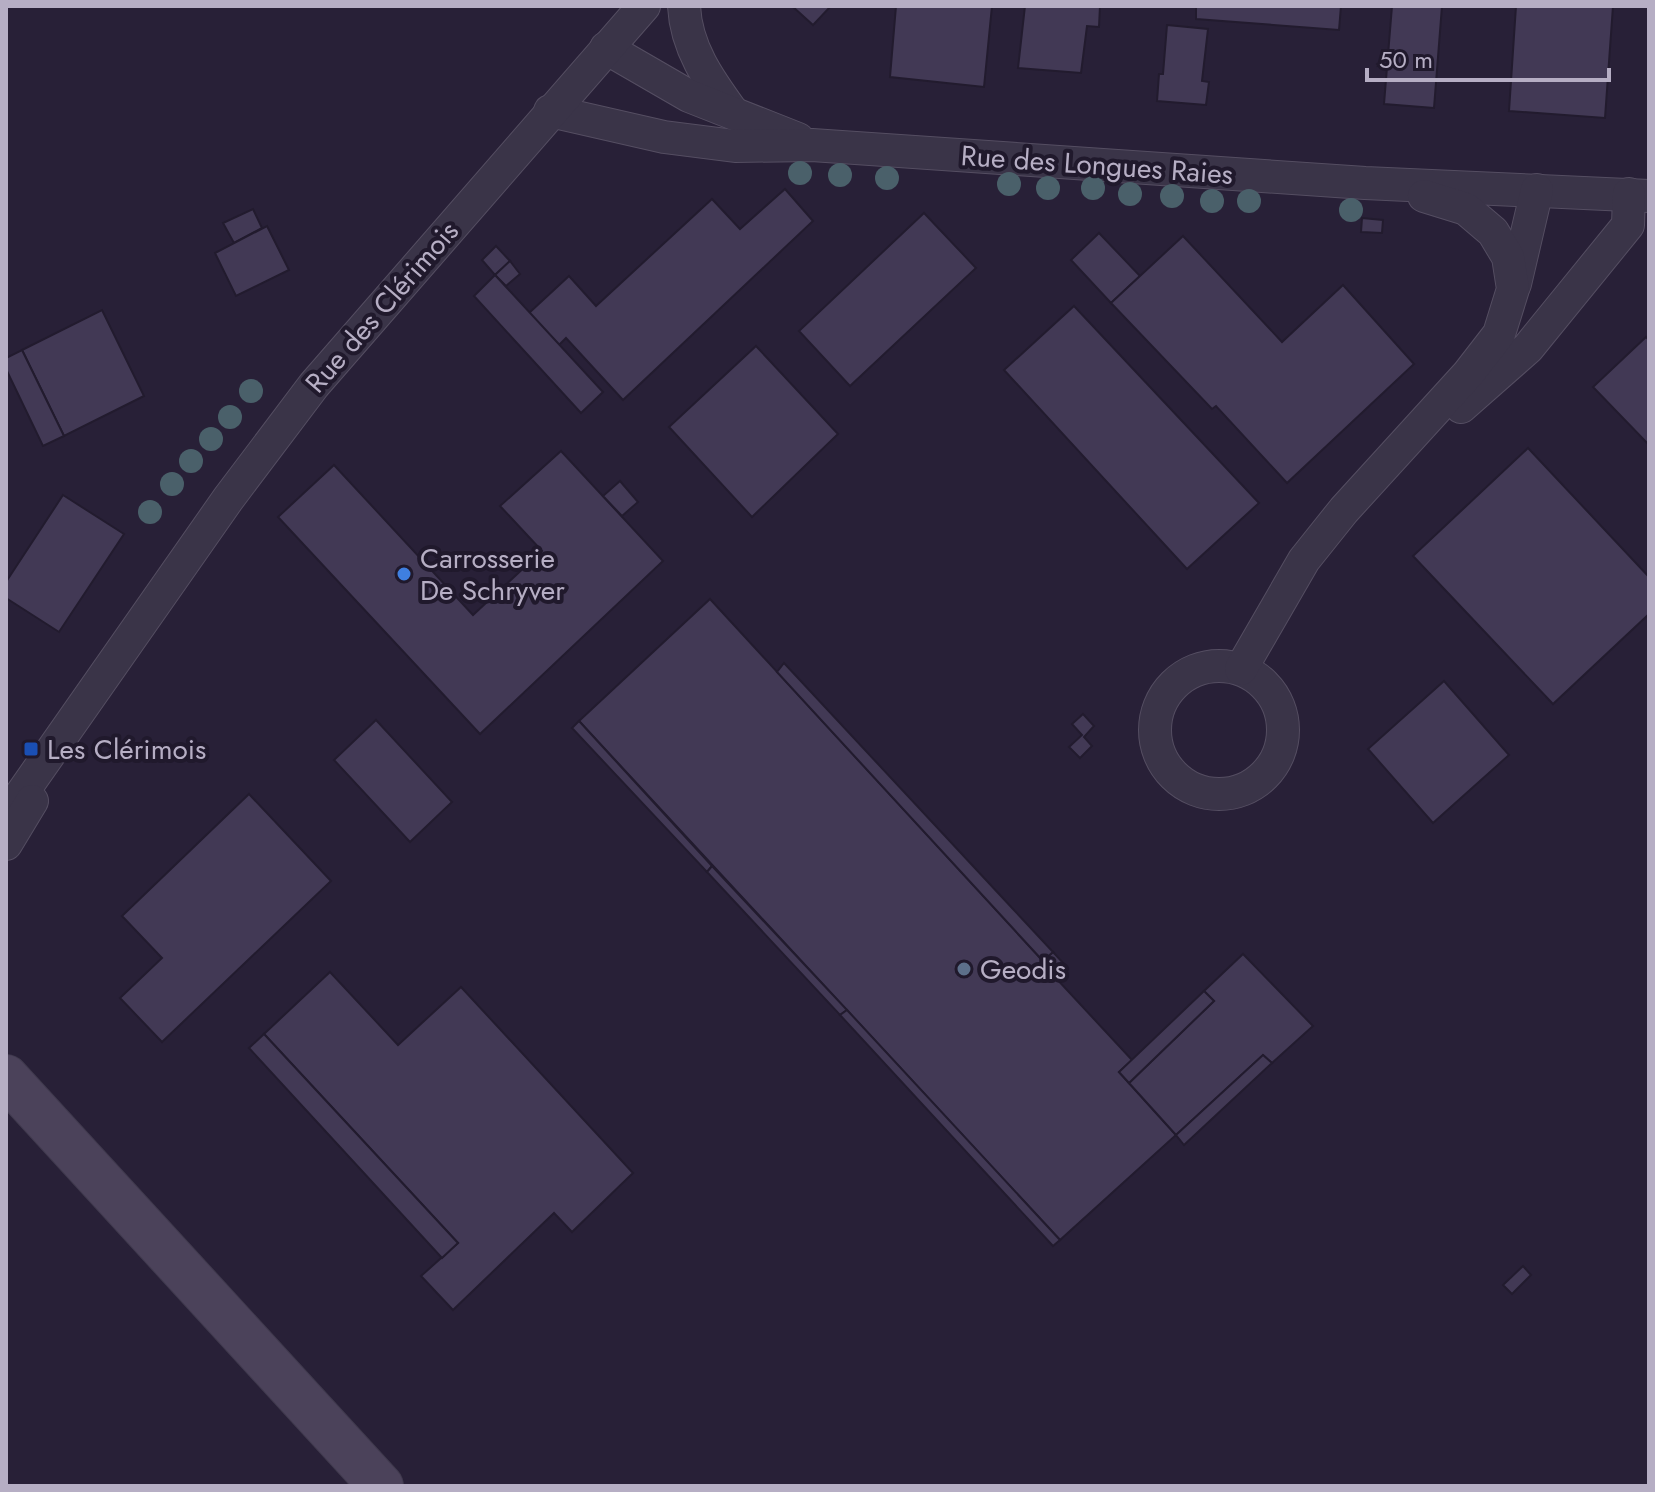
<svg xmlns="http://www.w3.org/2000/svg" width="1655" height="1492" font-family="Jost,sans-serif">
<rect width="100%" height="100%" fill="#282037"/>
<!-- building -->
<g fill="#423955" stroke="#221b2e" stroke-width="2">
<polygon points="792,6 831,6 813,25"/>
<polygon points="896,6 992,6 984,87 890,77"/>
<polygon points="1025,6 1100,6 1099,27 1087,26 1081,73 1018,68"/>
<polygon points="1196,6 1341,6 1339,30 1196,19"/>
<polygon points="1392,6 1442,6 1434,108 1384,104"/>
<polygon points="1516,6 1613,6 1605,118 1509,111"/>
<polygon points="1167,25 1208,29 1202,81 1209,82 1206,105 1157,101 1159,74 1163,74"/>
<polygon points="785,189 813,221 623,400 566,338 559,345 529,313 569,276 596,306 712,199 740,229"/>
<polygon points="253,209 262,228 234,243 223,223"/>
<polygon points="924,213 976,268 850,386 799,331"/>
<polygon points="1362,218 1383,220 1382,233 1361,232"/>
<polygon points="267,226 289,270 236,296 215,253"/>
<polygon points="1099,233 1140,276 1111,303 1071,260"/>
<polygon points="1183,236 1282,342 1343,285 1414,364 1287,483 1216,406 1212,409 1111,303"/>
<polygon points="496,246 510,261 495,275 482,260"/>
<polygon points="510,261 520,274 506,286 495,275"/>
<polygon points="495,275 603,392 581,413 474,296"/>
<polygon points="1074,306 1259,503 1187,569 1004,370"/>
<polygon points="102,310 144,396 64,436 22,350"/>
<polygon points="1646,337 1649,340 1649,445 1593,387"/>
<polygon points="756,346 838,434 752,517 669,427"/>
<polygon points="22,350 64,436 43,446 6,369 6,358"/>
<polygon points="1528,448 1649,577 1649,614 1553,704 1413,556"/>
<polygon points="561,451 663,561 480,734 278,517 334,465 473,615 542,551 500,506"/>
<polygon points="620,481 638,502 622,516 603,496"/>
<polygon points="63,495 124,534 59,632 6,598 6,582"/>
<polygon points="710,599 1043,961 1053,952 1065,965 1054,976 1132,1060 1119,1072 1176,1135 1060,1240 579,721"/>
<polygon points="784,663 1013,909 1053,952 1043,961 777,672"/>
<polygon points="1444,681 1509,755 1433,823 1368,749"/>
<polygon points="1083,714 1094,726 1084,737 1092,746 1080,758 1069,747 1082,735 1072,724"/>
<polygon points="376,720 452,802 410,842 334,760"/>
<polygon points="579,721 712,866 707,872 572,728"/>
<polygon points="249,794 331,881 162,1042 120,998 162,958 122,916"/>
<polygon points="712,866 847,1010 840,1015 707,872"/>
<polygon points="1243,954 1313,1026 1272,1063 1263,1055 1176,1135 1129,1083 1214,1001 1204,991"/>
<polygon points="330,972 398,1045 461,987 633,1173 572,1232 554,1213 453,1310 421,1276 458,1243 264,1034"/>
<polygon points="1204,991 1214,1001 1129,1083 1119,1072"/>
<polygon points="847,1010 1060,1240 1053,1246 840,1015"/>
<polygon points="264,1034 458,1243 442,1258 249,1048"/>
<polygon points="1263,1055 1272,1063 1184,1145 1176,1135"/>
<polygon points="1523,1266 1531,1275 1512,1294 1503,1285"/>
</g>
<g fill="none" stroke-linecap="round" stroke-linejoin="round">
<!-- street casing -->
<g stroke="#554e62" stroke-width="34">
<g id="street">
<path d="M684,6C686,48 709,80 733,113"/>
<polyline points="606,48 689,96 798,139"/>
<polyline points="550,111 664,137 735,146 812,145 1365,183 1649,196"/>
<polyline points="1515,284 1537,190"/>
<polyline points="1461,407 1528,348 1628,225 1629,194"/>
<circle cx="1219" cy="730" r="64"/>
<polyline points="1241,669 1304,560 1344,510 1468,374 1499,334 1513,289 1508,257 1493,232 1466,209 1424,196"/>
<polyline points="6,816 228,499 314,385 644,6"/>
<polyline points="6,844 32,801"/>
</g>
</g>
<!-- secondary casing -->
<g stroke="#403a4e" stroke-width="46">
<polyline id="secondary" points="6,1077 381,1486"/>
</g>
<!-- street -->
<use href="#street" stroke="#3a3448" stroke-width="32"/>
<!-- secondary -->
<use href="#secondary" stroke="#4b425a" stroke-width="44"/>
</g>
<!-- trees -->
<g fill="#4a606a">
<circle cx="800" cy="173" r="12"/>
<circle cx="840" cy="175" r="12"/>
<circle cx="887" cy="178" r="12"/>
<circle cx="1009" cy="184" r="12"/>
<circle cx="1048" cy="188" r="12"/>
<circle cx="1093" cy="188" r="12"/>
<circle cx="1130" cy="194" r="12"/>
<circle cx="1172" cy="196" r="12"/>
<circle cx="1212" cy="201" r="12"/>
<circle cx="1249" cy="201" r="12"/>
<circle cx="1351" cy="210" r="12"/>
<circle cx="251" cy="391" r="12"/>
<circle cx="230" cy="417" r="12"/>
<circle cx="211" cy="439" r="12"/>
<circle cx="191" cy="461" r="12"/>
<circle cx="172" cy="484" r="12"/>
<circle cx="150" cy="512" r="12"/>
</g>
<!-- markers -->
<circle fill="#3f7fe0" stroke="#20192c" stroke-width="3" cx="404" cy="574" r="8"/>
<rect fill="#1a4fb4" stroke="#20192c" stroke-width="3" x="23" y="741" width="16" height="16" rx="4"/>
<circle fill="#5c6f8a" stroke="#20192c" stroke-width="3" cx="964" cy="969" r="8"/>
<g text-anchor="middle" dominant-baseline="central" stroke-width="8" stroke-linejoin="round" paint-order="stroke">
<!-- street labels -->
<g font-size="28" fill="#b6aec4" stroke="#20192c">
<text transform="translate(1097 165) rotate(4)">Rue des Longues Raies</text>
<text transform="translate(382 307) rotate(-49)">Rue des Clérimois</text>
</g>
<!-- poi labels -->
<g font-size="28" fill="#b6aec4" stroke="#20192c" text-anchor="start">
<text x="420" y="558">Carrosserie<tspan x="420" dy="32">De Schryver</tspan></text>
<text x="47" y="749">Les Clérimois</text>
<text x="980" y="969">Geodis</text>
</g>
</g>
<!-- border -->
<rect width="1655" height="1492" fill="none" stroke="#b6aec4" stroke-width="16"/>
<!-- scale -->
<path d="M1367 68v12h242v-12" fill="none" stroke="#b6aec4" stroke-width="4"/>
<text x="1379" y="68" font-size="24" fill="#b6aec4" stroke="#20192c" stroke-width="6" paint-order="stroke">50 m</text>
</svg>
